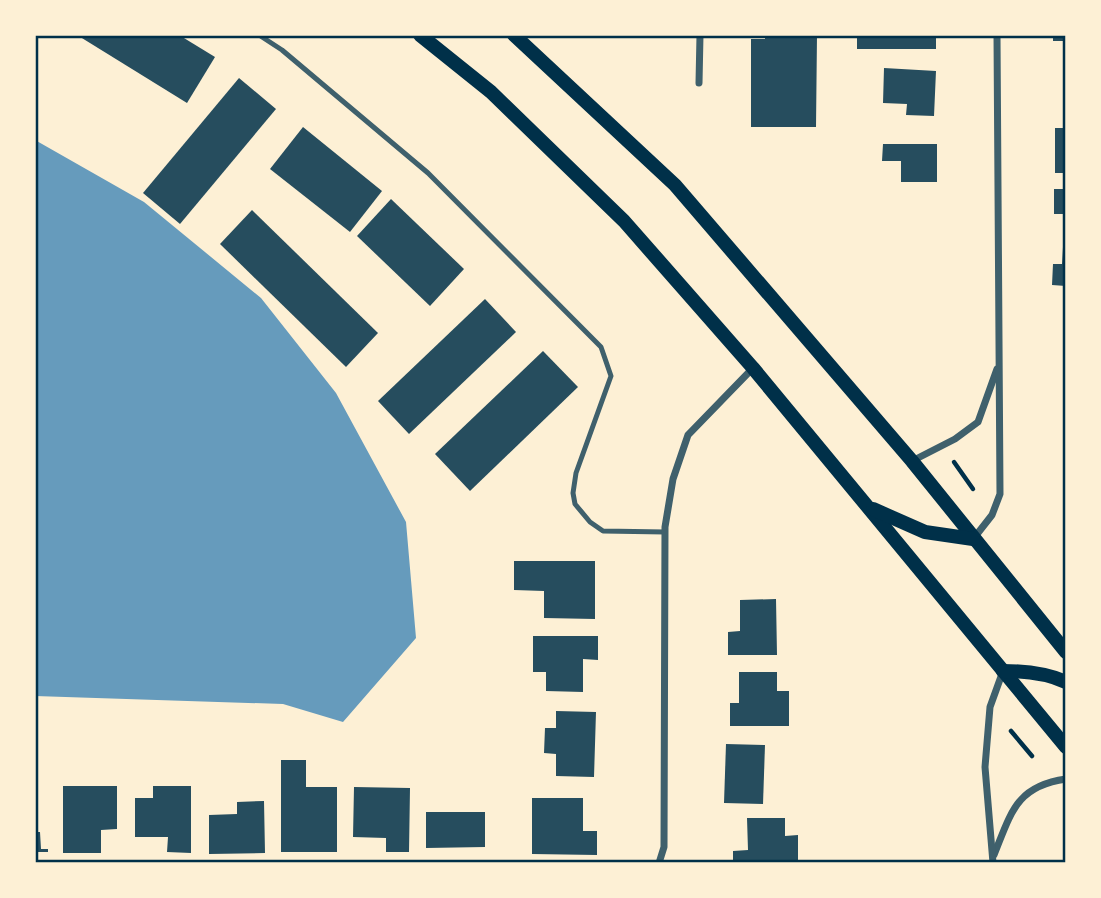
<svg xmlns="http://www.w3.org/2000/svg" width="1101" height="898" font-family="'Noto Serif',serif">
<rect width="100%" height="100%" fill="#fdf0d5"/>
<!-- water -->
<polygon fill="#669bbc" points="35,140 144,202 261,298 336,393 406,522 416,638 343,722 283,704 35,696"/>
<!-- building -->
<g fill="#264d5e">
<polygon points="77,35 179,35 215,57 187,103"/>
<polygon points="765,35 817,35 816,127 751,127 751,39 765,39"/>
<rect x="857" y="35" width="79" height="14"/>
<rect x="1053" y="35" width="13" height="6"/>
<polygon points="884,68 936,71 934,116 906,115 907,104 883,103"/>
<polygon points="239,78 276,109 180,224 143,193"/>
<polygon points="303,127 382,191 350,232 270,169"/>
<rect x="1055" y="128" width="11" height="45"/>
<polygon points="883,144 937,144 937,182 901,182 901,161 882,161"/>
<rect x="1054" y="189" width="12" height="25"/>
<polygon points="391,199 464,269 430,306 357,236"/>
<polygon points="252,210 378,333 346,367 220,244"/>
<polygon points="1063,247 1066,247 1066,286 1052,285 1053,264 1062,264"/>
<polygon points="485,299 516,332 409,434 378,401"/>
<polygon points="543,351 578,387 470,491 435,454"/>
<polygon points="514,561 595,561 595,619 544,618 544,591 514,590"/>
<polygon points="776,599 777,655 728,655 728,632 740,631 740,600"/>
<polygon points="533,636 598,636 598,660 583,659 583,692 546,691 546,672 533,672"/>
<polygon points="739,672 777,672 777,691 789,691 789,726 730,726 730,703 739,703"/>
<polygon points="556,711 596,712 594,777 556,776 556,754 544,753 545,728 556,728"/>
<polygon points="726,744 765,745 763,804 724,803"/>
<polygon points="281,760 306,760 306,787 337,787 337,852 281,852"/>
<polygon points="63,786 117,786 117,829 101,830 101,853 63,853"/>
<polygon points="153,786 191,786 191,853 167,852 168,837 135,837 135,798 153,798"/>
<polygon points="354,787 410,788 409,852 386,852 386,838 353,837"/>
<polygon points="532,798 583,798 583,831 597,831 597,855 532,854"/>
<polygon points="264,801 265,853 209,854 209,815 237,814 237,802"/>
<polygon points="426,812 485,812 485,847 426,848"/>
<polygon points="747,818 785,818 785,836 798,835 798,863 733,863 733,851 748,850"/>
<polygon points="35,825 37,825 37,832 40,832 41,849 48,849 48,852 35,852"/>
</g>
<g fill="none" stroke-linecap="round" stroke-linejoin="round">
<!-- path -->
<g stroke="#003049" stroke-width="4.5">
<polyline points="954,462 973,489"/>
<polyline points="1011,731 1032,756"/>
</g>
<!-- service -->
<polyline stroke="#3f606c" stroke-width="5" points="259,35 282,50 428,173 601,347 611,376 576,473 573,493 575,504 590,522 603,531 665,532"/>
<!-- minor -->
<g stroke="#3f606c" stroke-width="7">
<polyline points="699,83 700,35"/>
<polyline points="912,461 955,439 978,422 997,369"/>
<polyline points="974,538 992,515 1000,494 997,35"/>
<path d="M994,855C1011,813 1016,786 1066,779"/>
<polyline points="659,863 664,847 665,527 673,479 688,435 753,368"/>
<polyline points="993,863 985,767 990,707 1003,671"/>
</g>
<!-- secondary -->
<g stroke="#003049" stroke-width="14">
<polyline points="420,35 491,92 624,221 753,368 1066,747"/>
<polyline points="514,35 675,185 912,461 1066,652"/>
<polyline points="873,509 925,532 973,539"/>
<path d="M1003,671C1025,671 1046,673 1066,682"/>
</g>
</g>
<!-- border -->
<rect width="1101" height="898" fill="none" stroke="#fdf0d5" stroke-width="74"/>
<rect x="37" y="37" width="1027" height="824" fill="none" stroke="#003049" stroke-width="2.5"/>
</svg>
